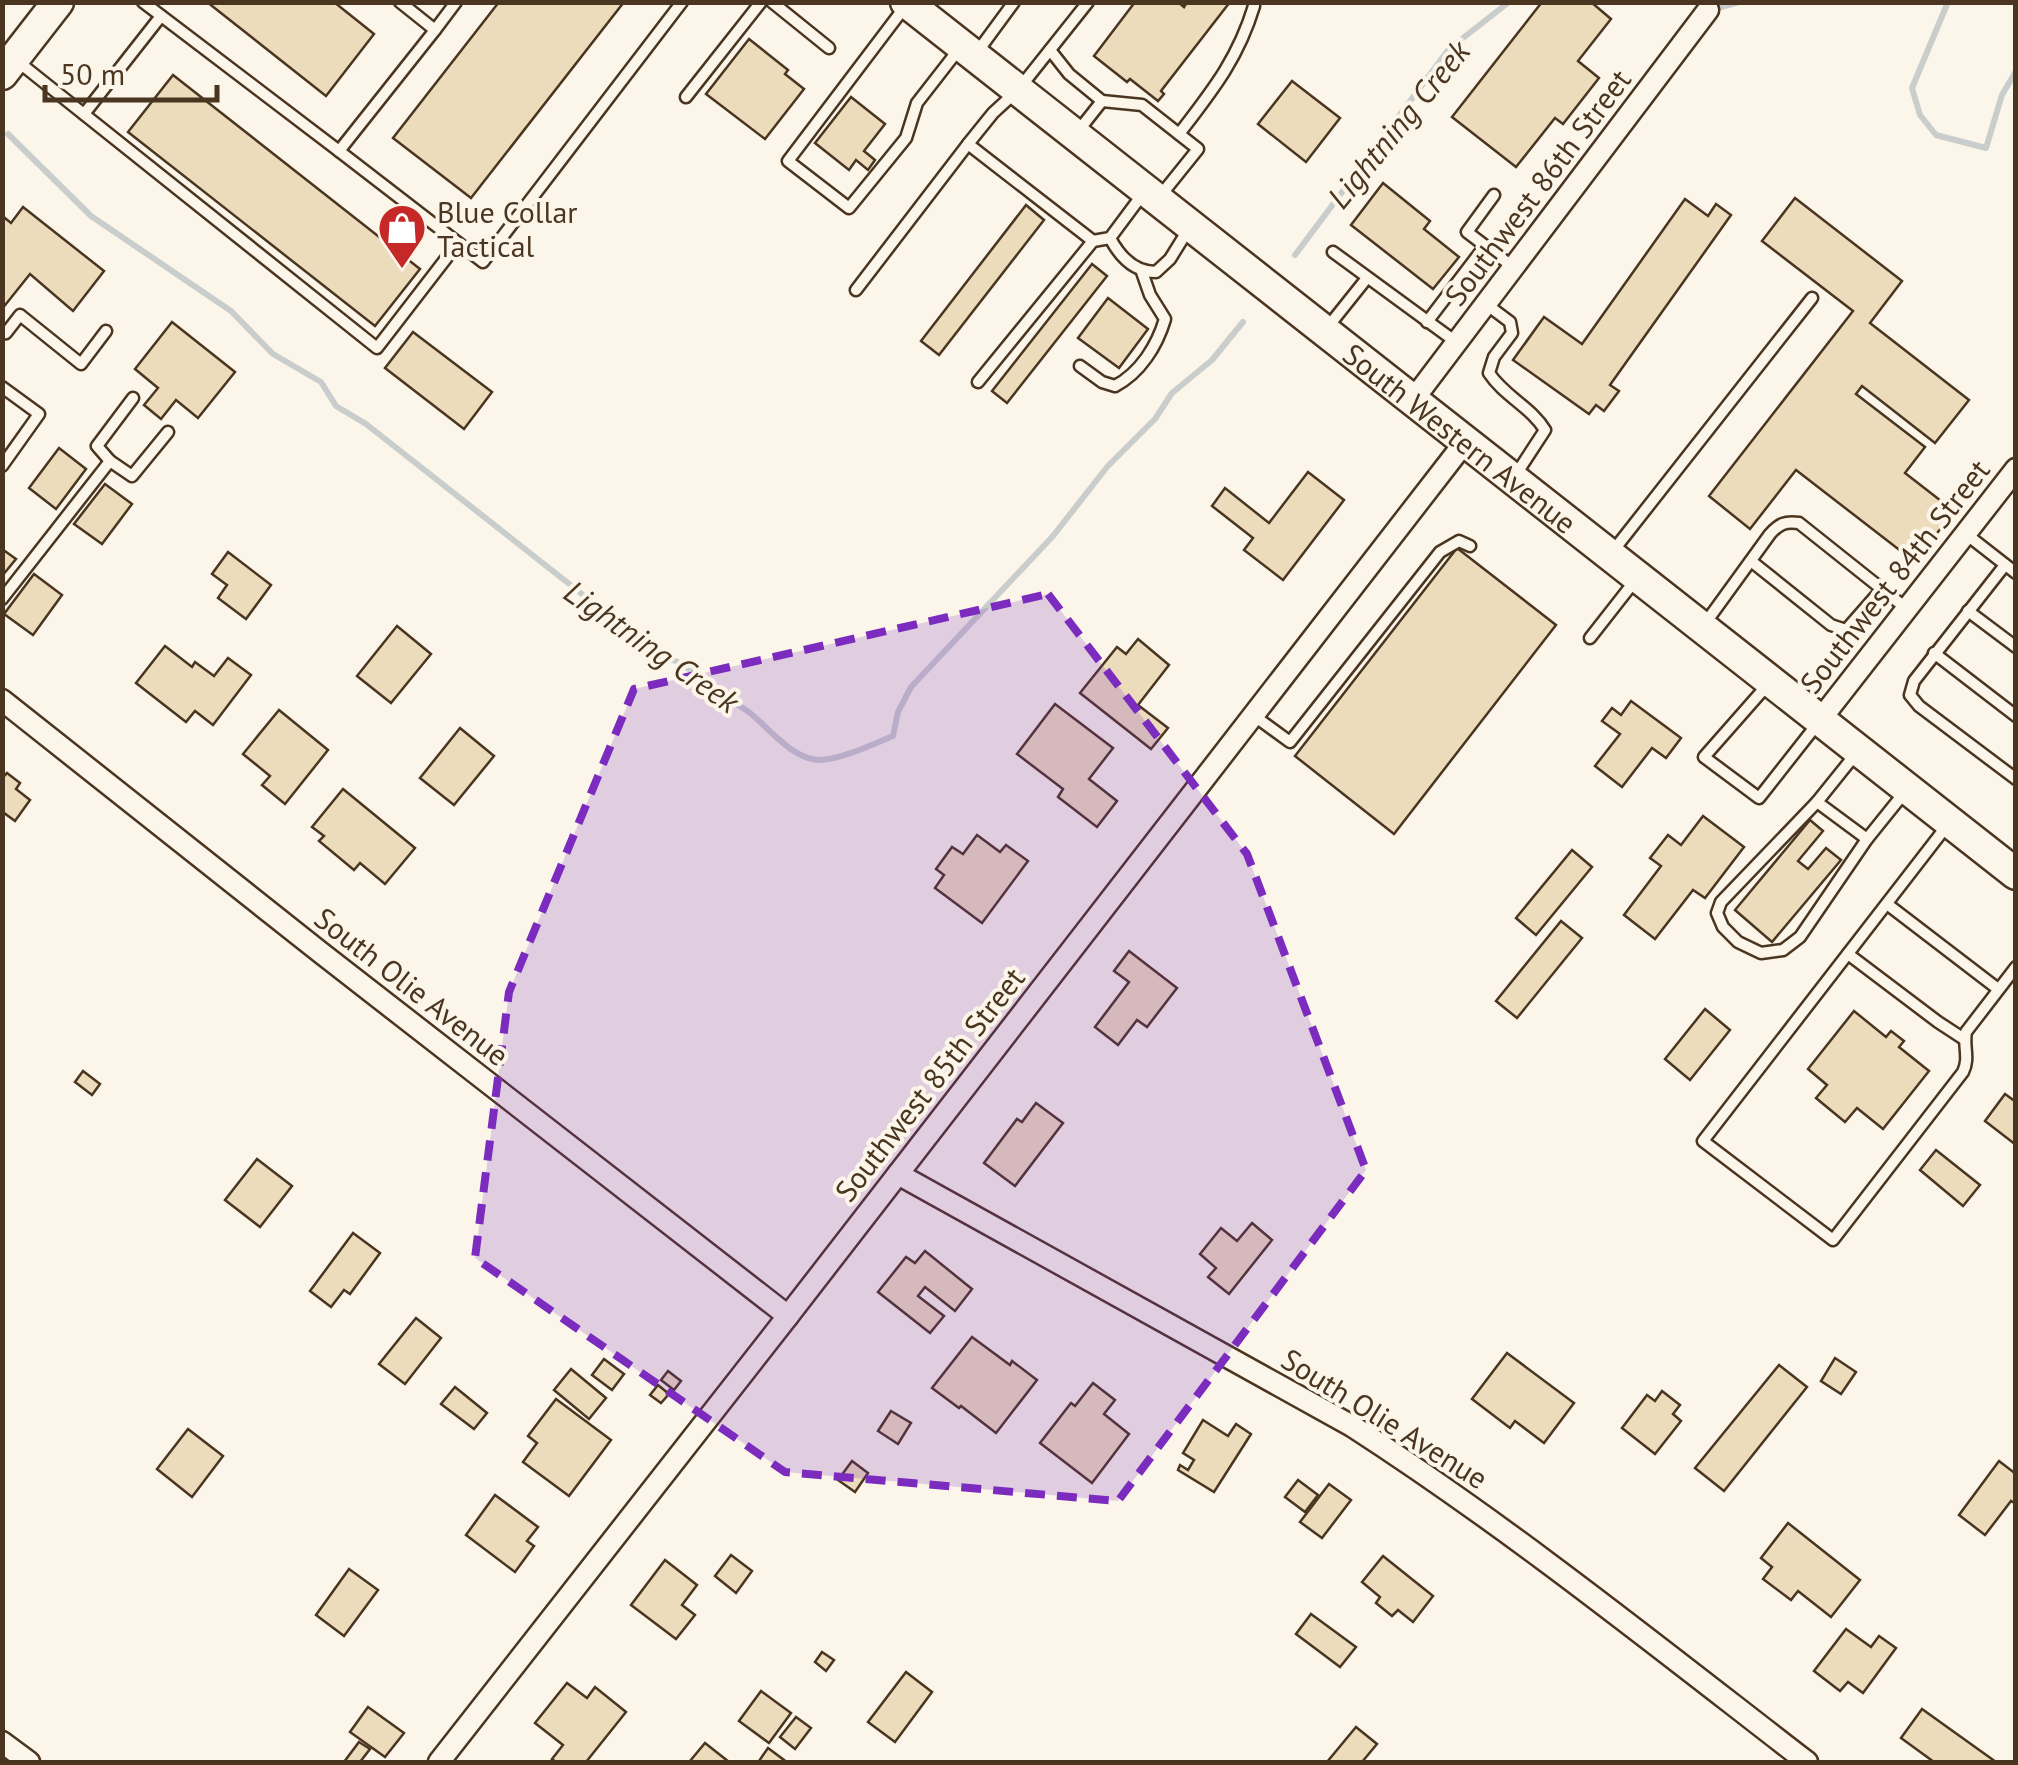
<svg xmlns="http://www.w3.org/2000/svg" width="2018" height="1765" font-family="'PT Sans',sans-serif">
<rect width="100%" height="100%" fill="#fbf6e9"/>
<g fill="none" stroke-linecap="round" stroke-linejoin="round">
<!-- stream -->
<g stroke="#c9cecd" stroke-width="6">
<polyline points="1948,2 1912,88 1920,115 1936,135 1986,148 2002,95 2016,71"/>
<polyline points="1710,10 1739,2"/>
<path d="M8,134L91,216L231,311L273,354L321,382L336,406L366,424L577,590L653,655C685,657 699,681 724,697C732,703 742,706 750,713C770,729 792,759 819,760C840,760 873,744 893,736L898,712L911,687L1053,536L1107,467L1155,419L1172,393L1212,360L1243,322"/>
<polyline points="1295,255 1449,49 1509,2"/>
</g>
</g>
<!-- building -->
<g fill="#ecdcbc" stroke="#4a3520" stroke-width="2.5">
<polygon points="207,2 334,2 374,34 326,96"/>
<polygon points="499,2 624,2 471,198 393,138"/>
<polygon points="1135,2 1178,2 1184,7 1187,2 1230,2 1161,91 1164,94 1158,101 1130,79 1127,82 1094,56"/>
<polygon points="1542,2 1591,2 1611,19 1578,61 1599,78 1563,124 1555,118 1516,167 1452,117"/>
<polygon points="749,39 788,70 785,74 804,89 765,139 706,94"/>
<polygon points="173,75 420,269 375,326 128,132"/>
<polygon points="1292,81 1340,118 1306,162 1258,124"/>
<polygon points="851,97 885,124 864,151 875,160 868,170 856,160 849,170 815,143"/>
<polygon points="1383,183 1430,221 1424,229 1459,257 1433,289 1351,225"/>
<polygon points="1795,198 1902,281 1870,323 1969,400 1935,443 1862,386 1856,394 1925,447 1905,473 1954,511 1915,562 1796,470 1750,529 1709,496 1853,311 1762,241"/>
<polygon points="1685,199 1708,216 1716,204 1731,215 1610,385 1619,391 1604,411 1596,405 1589,414 1513,360 1544,317 1582,344"/>
<polygon points="1026,205 1044,220 939,355 921,341"/>
<polygon points="23,207 104,271 73,311 30,274 2,309 2,222 5,218 11,223"/>
<polygon points="1092,264 1107,276 1007,403 992,391"/>
<polygon points="1108,298 1148,329 1119,368 1078,338"/>
<polygon points="172,322 235,372 198,418 176,400 161,419 144,405 158,388 135,369"/>
<polygon points="413,332 492,392 464,429 385,368"/>
<polygon points="59,448 86,469 56,509 29,488"/>
<polygon points="1308,472 1344,500 1283,580 1244,550 1253,538 1212,506 1225,488 1269,523"/>
<polygon points="105,484 132,504 102,544 74,524"/>
<polygon points="1457,548 1556,625 1394,834 1295,756"/>
<polygon points="2,549 16,559 2,576"/>
<polygon points="228,552 271,585 246,619 218,598 227,585 212,574"/>
<polygon points="34,574 62,595 33,635 4,614"/>
<polygon points="397,626 431,654 391,703 357,676"/>
<polygon points="1138,639 1169,665 1138,705 1168,728 1151,749 1080,693 1117,647 1126,654"/>
<polygon points="165,646 192,667 195,662 214,676 228,658 251,675 213,725 195,711 186,722 136,683"/>
<polygon points="1631,701 1681,738 1666,758 1652,748 1622,787 1595,766 1620,734 1602,721 1612,708 1621,715"/>
<polygon points="1055,704 1113,748 1089,779 1117,801 1097,827 1058,797 1063,789 1017,754"/>
<polygon points="279,710 328,750 285,804 262,785 270,776 243,754"/>
<polygon points="460,728 494,756 454,805 420,778"/>
<polygon points="7,773 20,783 16,789 30,800 15,821 4,813 2,815 2,778"/>
<polygon points="343,789 415,848 385,884 360,863 354,870 319,841 324,836 312,827"/>
<polygon points="1703,816 1744,847 1705,898 1693,890 1655,939 1624,915 1661,866 1650,858 1668,835 1681,845"/>
<polygon points="1810,820 1823,831 1798,861 1808,869 1826,848 1841,860 1772,942 1735,910"/>
<polygon points="977,835 1000,852 1006,845 1028,861 982,923 935,888 944,875 936,869 952,847 963,854"/>
<polygon points="1572,850 1592,867 1536,935 1516,918"/>
<polygon points="1561,921 1582,938 1517,1018 1496,1001"/>
<polygon points="1129,951 1177,988 1147,1027 1137,1020 1118,1045 1095,1027 1129,982 1114,971"/>
<polygon points="1705,1009 1730,1030 1690,1080 1665,1059"/>
<polygon points="1854,1011 1886,1037 1891,1031 1904,1041 1899,1047 1929,1071 1883,1129 1857,1108 1845,1122 1816,1098 1827,1085 1808,1069"/>
<polygon points="83,1071 100,1084 92,1095 75,1082"/>
<polygon points="2005,1094 2016,1102 2016,1145 1985,1121"/>
<polygon points="1036,1103 1063,1123 1015,1186 984,1163 1017,1119 1022,1122"/>
<polygon points="1936,1150 1980,1185 1963,1206 1920,1170"/>
<polygon points="257,1159 292,1186 260,1227 225,1200"/>
<polygon points="1252,1223 1272,1240 1229,1294 1208,1277 1216,1268 1200,1254 1221,1228 1237,1241"/>
<polygon points="353,1233 380,1253 350,1294 344,1290 331,1307 310,1291"/>
<polygon points="925,1251 972,1289 955,1311 925,1287 918,1296 944,1316 930,1333 878,1292 906,1257 915,1263"/>
<polygon points="416,1318 441,1338 405,1384 379,1364"/>
<polygon points="972,1337 1010,1365 1012,1361 1037,1380 996,1433 961,1406 959,1408 932,1388"/>
<polygon points="1507,1353 1574,1403 1544,1443 1515,1421 1510,1428 1472,1399"/>
<polygon points="1835,1358 1856,1372 1841,1394 1821,1381"/>
<polygon points="604,1359 624,1374 612,1390 592,1375"/>
<polygon points="1779,1365 1807,1387 1724,1491 1695,1468"/>
<polygon points="571,1369 606,1398 589,1419 554,1390"/>
<polygon points="668,1371 681,1381 674,1390 661,1380"/>
<polygon points="1093,1383 1115,1400 1104,1414 1129,1434 1092,1483 1040,1443 1071,1403 1075,1406"/>
<polygon points="658,1385 669,1394 661,1403 650,1395"/>
<polygon points="455,1387 487,1413 474,1429 441,1404"/>
<polygon points="1662,1391 1680,1405 1673,1414 1681,1421 1655,1454 1622,1428 1647,1395 1655,1401"/>
<polygon points="556,1399 611,1440 569,1496 523,1462 537,1443 528,1436"/>
<polygon points="891,1411 911,1423 898,1444 878,1431"/>
<polygon points="1203,1420 1228,1436 1236,1424 1251,1434 1214,1492 1178,1470 1180,1465 1188,1470 1194,1460 1183,1453"/>
<polygon points="188,1429 223,1456 192,1497 157,1469"/>
<polygon points="852,1461 868,1473 855,1492 838,1480"/>
<polygon points="1999,1461 2016,1474 2016,1504 2011,1501 1985,1535 1959,1515"/>
<polygon points="1298,1480 1318,1495 1305,1512 1285,1497"/>
<polygon points="1329,1484 1351,1500 1322,1538 1300,1522"/>
<polygon points="495,1495 538,1527 527,1541 534,1546 515,1572 466,1535"/>
<polygon points="1788,1523 1860,1580 1831,1617 1798,1591 1791,1600 1763,1579 1772,1567 1761,1558"/>
<polygon points="731,1555 752,1571 736,1593 715,1576"/>
<polygon points="1383,1556 1433,1596 1413,1622 1398,1610 1392,1616 1376,1603 1380,1597 1362,1582"/>
<polygon points="665,1560 697,1585 682,1605 695,1615 676,1639 631,1605"/>
<polygon points="349,1569 378,1590 344,1636 316,1615"/>
<polygon points="1311,1614 1356,1647 1340,1667 1296,1634"/>
<polygon points="1846,1629 1871,1647 1879,1636 1896,1648 1863,1693 1848,1682 1840,1691 1814,1671"/>
<polygon points="822,1652 834,1660 826,1671 815,1662"/>
<polygon points="906,1672 932,1692 895,1742 868,1722"/>
<polygon points="567,1683 587,1698 595,1687 626,1712 586,1762 556,1762 552,1759 563,1745 535,1723"/>
<polygon points="761,1691 791,1713 769,1743 739,1721"/>
<polygon points="368,1707 404,1733 385,1757 350,1732"/>
<polygon points="1922,1709 1996,1762 1934,1762 1901,1738"/>
<polygon points="796,1717 811,1728 795,1749 780,1737"/>
<polygon points="1356,1727 1377,1744 1362,1762 1327,1762"/>
<polygon points="359,1742 370,1749 360,1762 344,1762"/>
<polygon points="705,1743 729,1762 690,1761"/>
<polygon points="768,1748 784,1760 782,1762 759,1761"/>
</g>
<g fill="none" stroke-linecap="round" stroke-linejoin="round">
<!-- lane casing -->
<g stroke="#4a3520" stroke-width="15">
<g id="lane">
<polyline points="143,2 339,151 435,30 400,2"/>
<polyline points="772,2 829,48"/>
<polyline points="907,4 788,161 849,208 906,138 917,103 959,49"/>
<polyline points="435,30 456,2"/>
<polyline points="1050,50 1069,74 1102,101 1142,105 1198,149 1161,195"/>
<polyline points="978,51 1014,2"/>
<polyline points="16,60 377,348 458,243"/>
<polyline points="686,97 761,2"/>
<polyline points="84,114 161,16"/>
<polyline points="1079,130 1102,101"/>
<path d="M1179,134C1212,91 1238,59 1254,6L1253,2"/>
<polyline points="968,144 1093,241"/>
<polyline points="339,151 483,262 682,2"/>
<polyline points="1494,195 1467,232 1513,267"/>
<path d="M1110,238C1120,257 1135,272 1156,272L1170,259L1188,230"/>
<polyline points="1333,252 1456,342"/>
<polyline points="856,290 968,144 993,113 1018,90 1088,2"/>
<path d="M1486,304L1510,322L1512,333L1494,357L1489,373C1504,396 1531,407 1545,430L1515,476"/>
<polyline points="1427,322 1485,246"/>
<polyline points="1327,328 1367,278"/>
<polyline points="2,331 6,333 20,315 81,364 106,331"/>
<path d="M1080,366L1102,382L1115,386C1140,373 1157,346 1165,319L1150,295L1142,272"/>
<polyline points="978,382 1093,241 1110,238 1142,195"/>
<polyline points="2,387 39,414 2,466"/>
<polyline points="110,461 97,446 133,398"/>
<polyline points="1966,534 2016,573"/>
<polyline points="1613,551 1812,298"/>
<polyline points="1751,561 1831,625 1846,630 1882,589"/>
<polyline points="2005,565 1914,681 1910,695 1919,706 2016,779"/>
<polyline points="2,599 110,461 132,476 168,432"/>
<polyline points="1968,611 2016,647"/>
<path d="M1704,625L1770,534C1779,524 1785,521 1799,523L1907,609"/>
<polyline points="1590,638 1637,578"/>
<polyline points="1934,653 2016,716"/>
<polyline points="1770,682 1704,757 1759,798 1818,723"/>
<polyline points="1253,715 1290,742 1440,552 1459,541 1470,546"/>
<polyline points="1858,751 1817,802 1721,902 1717,913 1723,927 1738,942 1761,953 1783,950 1800,937 1867,839 1904,793"/>
<polyline points="1817,802 1867,839"/>
<path d="M1949,823L1703,1141L1833,1240L1963,1072C1970,1058 1963,1046 1966,1032L2016,967"/>
<polyline points="1887,904 1998,989"/>
<polyline points="1848,954 1938,1022 1964,1039"/>
</g>
</g>
<!-- street casing -->
<g stroke="#4a3520" stroke-width="25">
<g id="street">
<polyline points="1413,400 1708,10"/>
<polyline points="2,700 320,952 788,1316"/>
<polyline points="1820,720 2016,469"/>
<path d="M898,1174L1352,1426C1510,1528 1658,1647 1807,1762"/>
<polyline points="2,1742 29,1762"/>
<polyline points="439,1762 788,1316 1465,442"/>
</g>
</g>
<!-- secondary casing -->
<g stroke="#4a3520" stroke-width="35">
<g id="secondary">
<path id="s1" d="M906,2L2016,874"/>
<polyline points="2,74 58,2"/>
</g>
</g>
<!-- lane -->
<use href="#lane" stroke="#fbf6e9" stroke-width="10"/>
<!-- street -->
<use href="#street" stroke="#fbf6e9" stroke-width="20"/>
<!-- secondary -->
<use href="#secondary" stroke="#fbf6e9" stroke-width="30"/>
</g>
<!-- marked area -->
<path fill="#7b2cbf" fill-opacity="0.2" stroke="#7b2cbf" stroke-width="8" stroke-dasharray="20 12" stroke-linejoin="round" d="M1048,594L1247,854L1366,1170L1118,1501L785,1472L475,1258L509,992L634,689Z"/>
<!-- icons -->
<defs>
<g id="shop-pin" transform="scale(2.5)"><path d="M0 17L-7.5 6A9.5 9.5 0 1 1 7.5 6Z" fill="#c62828" stroke="#fbf6e9"/><path d="M-5-2.5h2.3a2.7 3.5 0 0 1 5.4 0H5L5.5 6h-11ZM-1.5-2.5h3a1.5 2.3 0 0 0-3 0Z" fill="#fff"/></g>
</defs>
<g fill-rule="evenodd">
<use href="#shop-pin" x="402" y="228"/>
</g>
<g text-anchor="middle" dominant-baseline="central" stroke-width="8" stroke-linejoin="round" paint-order="stroke">
<!-- street labels -->
<g font-size="30" fill="#4a3520" stroke="#fbf6e9">
<text transform="translate(1537 187) rotate(-53)">Southwest 86th Street</text>
<text stroke="none"><textPath href="#s1" startOffset="705">South Western Avenue</textPath></text>
<text transform="translate(1894 576) rotate(-52)">Southwest 84th Street</text>
<text transform="translate(412 986) rotate(38)">South Olie Avenue</text>
<text transform="translate(929 1084) rotate(-52)">Southwest 85th Street</text>
<text transform="translate(1385 1418) rotate(32)">South Olie Avenue</text>
</g>
<!-- poi labels -->
<g font-size="30" fill="#4a3520" stroke="#fbf6e9" text-anchor="start">
<text x="437" y="211">Blue Collar<tspan x="437" dy="34">Tactical</tspan></text>
</g>
<!-- water labels -->
<g font-size="32" font-style="italic" fill="#4a3520" stroke="#fbf6e9">
<text transform="translate(1398 124) rotate(-51)">Lightning Creek</text>
<text transform="translate(652 646) rotate(35)">Lightning Creek</text>
</g>
</g>
<!-- border -->
<rect width="2018" height="1765" fill="none" stroke="#4a3520" stroke-width="10"/>
<!-- scale -->
<path d="M45 85v15h172v-15" fill="none" stroke="#4a3520" stroke-width="5"/>
<text x="60" y="85" font-size="30" fill="#4a3520" stroke="#fbf6e9" stroke-width="8" paint-order="stroke">50 m</text>
</svg>
